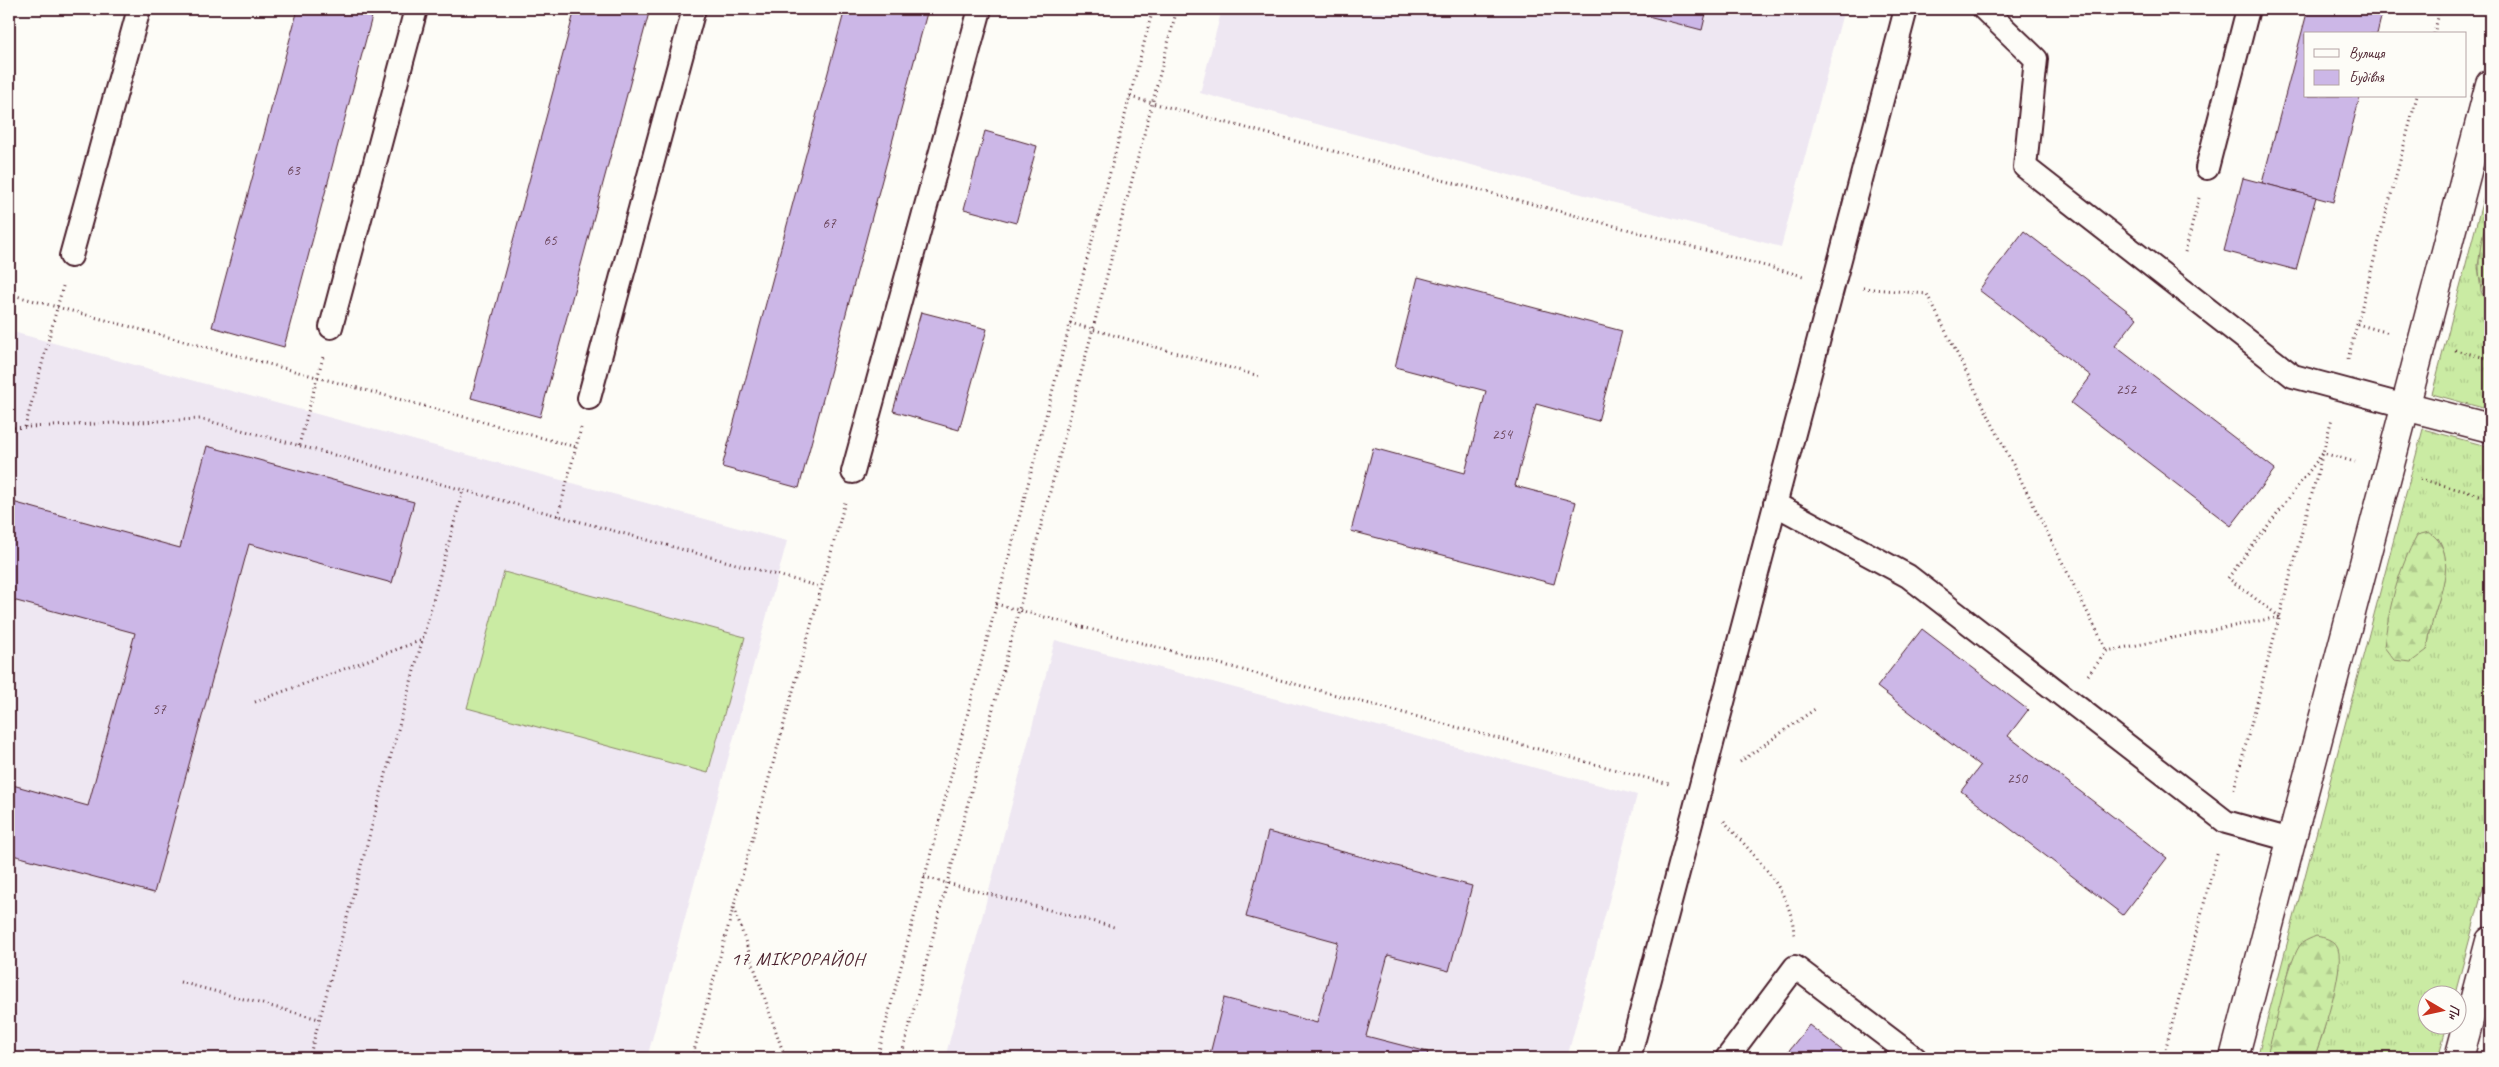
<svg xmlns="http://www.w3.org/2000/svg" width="2499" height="1067" font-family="Caveat,sans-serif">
<defs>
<pattern id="grass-tufts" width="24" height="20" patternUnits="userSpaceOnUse" patternTransform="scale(1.25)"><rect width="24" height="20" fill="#caeba3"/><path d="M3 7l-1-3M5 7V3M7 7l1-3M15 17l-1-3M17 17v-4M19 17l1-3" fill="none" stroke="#afc98c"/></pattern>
<pattern id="forest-firs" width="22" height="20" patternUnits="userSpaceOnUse" patternTransform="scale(1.25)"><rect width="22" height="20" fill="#caeba3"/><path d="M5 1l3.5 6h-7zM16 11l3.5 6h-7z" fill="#afc98c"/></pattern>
</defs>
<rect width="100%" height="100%" fill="#fdfcf7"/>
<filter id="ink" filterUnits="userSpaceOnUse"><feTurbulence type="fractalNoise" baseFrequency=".02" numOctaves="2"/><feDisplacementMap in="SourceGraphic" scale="10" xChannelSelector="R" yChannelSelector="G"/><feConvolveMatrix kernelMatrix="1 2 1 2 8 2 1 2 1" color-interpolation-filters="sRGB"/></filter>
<g filter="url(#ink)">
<!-- built -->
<g fill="#eee7f2">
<polygon points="1222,9 1844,9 1781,247 1200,93"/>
<polygon points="9,331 787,541 647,1058 9,1058"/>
<polygon points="1055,640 1637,795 1567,1058 945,1058"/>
</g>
<!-- grass -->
<g fill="url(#grass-tufts)" stroke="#8a8567" fill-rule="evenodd">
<polygon points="2490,172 2490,211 2478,265 2481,291 2490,308 2490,410 2432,394"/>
<path d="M2423,429L2490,447V863L2455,994H2426V1024L2447,1025L2438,1058H2314L2323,1033L2339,967L2291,962L2273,1038L2266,1058H2257ZM2438,538C2454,564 2440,593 2433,619C2430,629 2429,640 2427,650Z"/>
</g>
<!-- forest -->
<g fill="url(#forest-firs)" stroke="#8a8567">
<path d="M2490,211V308C2472,275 2479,245 2490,211Z"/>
<path d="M2429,532C2459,552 2441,591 2433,619C2430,629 2429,640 2427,650L2411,662L2394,660L2384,647C2389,606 2398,571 2417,535Z"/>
<path d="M2316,936C2325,938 2334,939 2338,949C2345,968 2322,1037 2314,1058H2266C2274,1035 2289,954 2302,943C2306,940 2312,938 2316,936Z"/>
</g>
<!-- garden -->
<polygon fill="#caeba3" stroke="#8a8567" points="504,572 745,637 708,773 467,708"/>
<!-- building -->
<g fill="#ccb7e7" stroke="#4a1f2b">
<polygon points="298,9 374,9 284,347 212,327"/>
<polygon points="575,9 650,9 540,417 471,398"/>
<polygon points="845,9 928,9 799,488 722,467"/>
<polygon points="1621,9 1707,9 1702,30"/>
<polygon points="2308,9 2383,9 2377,34 2305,34 2305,96 2360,96 2333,202 2262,183"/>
<polygon points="985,131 1037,146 1016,223 964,209"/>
<polygon points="2243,178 2316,197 2296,270 2224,251"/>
<polygon points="2024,231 2137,318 2115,346 2275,469 2231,526 2071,403 2091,376 1979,290"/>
<polygon points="1418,277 1622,331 1598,421 1536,404 1515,486 1576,502 1554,584 1351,531 1373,448 1465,473 1486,391 1395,367"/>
<polygon points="921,312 987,329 959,430 893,411"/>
<polygon points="207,446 414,502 392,583 249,544 154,893 9,854 9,784 88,806 135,633 9,599 9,501 180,548"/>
<polygon points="1922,629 2028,710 2008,736 2167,858 2123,915 1961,791 1980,766 1877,687"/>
<polygon points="1268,832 1472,886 1449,971 1388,955 1366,1036 1428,1052 1426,1058 1209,1058 1224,998 1317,1023 1338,942 1246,917"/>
<polygon points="1809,1025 1852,1058 1783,1058"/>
</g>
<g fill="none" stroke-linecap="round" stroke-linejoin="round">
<!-- service casing -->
<g stroke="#4a1f2b" stroke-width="26">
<g id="service">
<polyline points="1984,9 2036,59 2025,167 2293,376 2405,406"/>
<polyline points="2207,168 2248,9"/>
<polyline points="71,256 139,9"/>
<polyline points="331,327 416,9"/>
<polyline points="589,398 694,9"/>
<polyline points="853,472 980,9"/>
<polyline points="1775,504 1908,576 2226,822 2291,840"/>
<polyline points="1629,1058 1906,9"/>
<polyline points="1727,1058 1795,967 1915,1058"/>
</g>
</g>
<!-- minor casing -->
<g stroke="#4a1f2b" stroke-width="31">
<g id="minor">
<polyline points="2405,406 2490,428"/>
<polyline points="2234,1058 2490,84"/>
</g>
</g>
<!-- secondary casing -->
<g stroke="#4a1f2b" stroke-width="31">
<polyline id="secondary" points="2459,1058 2490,941"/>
</g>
<!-- path -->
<g stroke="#4a1f2b" stroke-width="3" stroke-dasharray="1 4" stroke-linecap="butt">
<polyline points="2434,34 2440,9"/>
<polyline points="1130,97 1803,276"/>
<polyline points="2185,252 2199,198"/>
<polyline points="1863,288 1927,294 2107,651"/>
<polyline points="9,294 576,447"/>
<polyline points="1070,323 1259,376"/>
<polyline points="2357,324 2389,333"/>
<polyline points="2455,350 2490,359"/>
<polyline points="2348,359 2417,96"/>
<polyline points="25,427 63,286"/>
<polyline points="9,428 201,419 821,587"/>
<polyline points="299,445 323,357"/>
<polyline points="2420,479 2490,498"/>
<polyline points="558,516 581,428"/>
<polyline points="996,604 1669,784"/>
<polyline points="2280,617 2228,578 2323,453 2355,462"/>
<polyline points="2088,675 2107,651 2279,617"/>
<polyline points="255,702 422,640"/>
<polyline points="1740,762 1815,709"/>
<polyline points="2234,789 2332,418"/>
<path d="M1724,821C1752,855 1793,889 1794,936"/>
<polyline points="924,877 1114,927"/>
<polyline points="734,908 785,1058"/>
<polyline points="180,982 319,1019"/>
<polyline points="309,1058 463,490"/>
<polyline points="692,1058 845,502"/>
<polyline points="877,1058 1153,9"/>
<polyline points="901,1058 1177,9"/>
<polyline points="2163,1058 2218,851"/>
</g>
<!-- service -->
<use href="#service" stroke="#fdfcf7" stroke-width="22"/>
<!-- minor -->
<use href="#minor" stroke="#fdfcf7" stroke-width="28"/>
<!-- secondary -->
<use href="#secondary" stroke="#fdfcf7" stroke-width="28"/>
</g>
</g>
<g text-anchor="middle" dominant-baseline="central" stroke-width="4.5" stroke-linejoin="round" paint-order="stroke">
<!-- number labels -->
<g font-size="15" fill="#6a455a">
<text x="293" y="170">63</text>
<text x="829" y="223">67</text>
<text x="550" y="240">65</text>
<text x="2126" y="389">252</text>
<text x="1502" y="434">254</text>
<text x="159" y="709">57</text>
<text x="2017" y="778">250</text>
</g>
<!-- neighbourhood labels -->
<g font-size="19" letter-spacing="1" fill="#4a1f2b" stroke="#fdfcf7">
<text x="798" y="959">17 МІКРОРАЙОН</text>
</g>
</g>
<!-- margin -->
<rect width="2499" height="1067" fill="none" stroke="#fdfcf7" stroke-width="30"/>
<rect x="15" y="15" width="2469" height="1037" fill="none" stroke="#4a1f2b" stroke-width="2" filter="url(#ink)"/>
<!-- legend -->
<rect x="2304" y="32" width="162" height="65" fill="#fdfcf7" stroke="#b5a4a5"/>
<rect x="2314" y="49" width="25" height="8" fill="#fdfcf7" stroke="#b5a4a5"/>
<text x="2349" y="58" font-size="15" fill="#4a1f2b">Вулиця</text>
<rect x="2314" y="70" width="25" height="15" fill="#ccb7e7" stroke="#b5a4a5"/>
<text x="2349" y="82" font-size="15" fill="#4a1f2b">Будівля</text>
<!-- north arrow -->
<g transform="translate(2442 1010) rotate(99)"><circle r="24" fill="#fdfcf7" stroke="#b5a4a5"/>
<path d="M0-4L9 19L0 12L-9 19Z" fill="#c8321e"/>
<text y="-8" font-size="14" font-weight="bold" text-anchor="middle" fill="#4a1f2b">Пн</text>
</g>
</svg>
